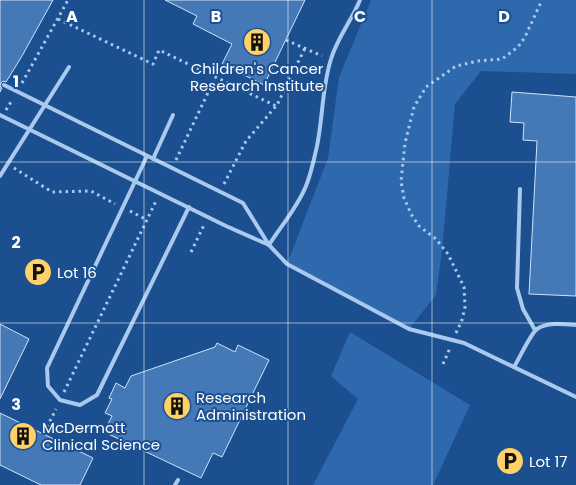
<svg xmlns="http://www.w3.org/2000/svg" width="576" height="485" font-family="Poppins,sans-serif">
<rect width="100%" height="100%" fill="#1b4f8f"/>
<!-- green -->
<g fill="#2e69ad">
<polygon points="371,0 576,0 576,74 481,71 455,104 442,251 436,295 409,329 287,264 328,158 339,77"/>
<polygon points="350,332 470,405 433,485 313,485 358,399 331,376"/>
</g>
<!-- building -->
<g fill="#4478b7" stroke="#cfe3fa">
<polygon points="0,0 53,0 22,56 6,82 3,81 1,83 0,86 2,88 0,92"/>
<polygon points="165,0 305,0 264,85 222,64 232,44 193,24 197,16"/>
<polygon points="512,92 576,97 576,296 529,294 537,141 523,140 524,123 510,122"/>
<polygon points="0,324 29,339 0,399"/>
<polygon points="217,343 235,352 238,345 269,360 222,457 213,453 201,478 104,432 112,416 105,413 112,399 109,398 116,383 125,388 131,376 215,347"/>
<polygon points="0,413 93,458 80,485 41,485 0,465"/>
</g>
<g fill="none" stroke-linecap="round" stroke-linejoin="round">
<!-- path -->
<g stroke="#a9c9ee" stroke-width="3" stroke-dasharray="2.5 4" stroke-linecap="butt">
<polyline points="58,19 153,64 159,50 276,106"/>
<polyline points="286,40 322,56"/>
<polyline points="22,83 68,0"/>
<polyline points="6,110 11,102"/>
<polyline points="176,160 215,78"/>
<polyline points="14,168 52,192 91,191 115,204"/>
<polyline points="224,184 246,141 277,105 305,48"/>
<polyline points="130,211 147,220"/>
<polyline points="191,252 204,225"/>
<polyline points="456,333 462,320 465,307 464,287 448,254 436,239 419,226 411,214 404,198 401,181 405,143 414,107 426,87 456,66 478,61 502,59 518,47 525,37 542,0"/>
<polyline points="443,364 450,348"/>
<polyline points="64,392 156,201"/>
<polyline points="44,433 56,409"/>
</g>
<!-- service -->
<g stroke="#a9c9ee" stroke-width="4">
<polyline points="4,85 243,203 269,245 287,264 409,329 464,343 576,397"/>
<polyline points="0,115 226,226 269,245"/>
<polyline points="147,156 47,368 48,386 60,400 80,405 97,395 189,207"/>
<polyline points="153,159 173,115"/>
<polyline points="0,176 69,67"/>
<polyline points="520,189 517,288 523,309 535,330"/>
<path d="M269,245C281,226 297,208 306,186C311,174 314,159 317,146C323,117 322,87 331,59C337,38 352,20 360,0"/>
<path d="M514,367C519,359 531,333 537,329C547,322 564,324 576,325"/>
<polyline points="175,485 178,480"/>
</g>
</g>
<!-- grid -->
<path fill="none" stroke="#fff" stroke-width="1" stroke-opacity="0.55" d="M144,0V485M288,0V485M432,0V485M0,162H576M0,323H576"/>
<!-- icons -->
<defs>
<g id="building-disc" transform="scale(1.4375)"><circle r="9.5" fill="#ffd166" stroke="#1b4f8f"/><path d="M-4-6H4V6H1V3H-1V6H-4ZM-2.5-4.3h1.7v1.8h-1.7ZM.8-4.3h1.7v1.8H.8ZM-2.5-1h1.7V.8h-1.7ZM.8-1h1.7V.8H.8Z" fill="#111"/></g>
<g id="parking-disc" transform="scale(1.4375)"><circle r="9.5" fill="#ffd166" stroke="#1b4f8f"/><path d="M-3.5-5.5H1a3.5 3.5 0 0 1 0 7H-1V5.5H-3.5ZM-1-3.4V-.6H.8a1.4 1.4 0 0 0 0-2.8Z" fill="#111"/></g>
</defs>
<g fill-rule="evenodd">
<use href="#building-disc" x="257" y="42"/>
<use href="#parking-disc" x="38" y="272"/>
<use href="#building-disc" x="177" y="406"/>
<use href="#building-disc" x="23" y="436"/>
<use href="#parking-disc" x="510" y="461"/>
</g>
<g text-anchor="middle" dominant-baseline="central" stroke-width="4" stroke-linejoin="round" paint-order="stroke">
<!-- poi labels -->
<g font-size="15" fill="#fff" stroke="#1b4f8f" text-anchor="start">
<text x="257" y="68" text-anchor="middle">Children's Cancer<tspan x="257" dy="17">Research Institute</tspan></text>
<text x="57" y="272">Lot 16</text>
<text x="196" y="397">Research<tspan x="196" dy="17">Administration</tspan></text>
<text x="42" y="427">McDermott<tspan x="42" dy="17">Clinical Science</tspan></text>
<text x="529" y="461">Lot 17</text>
</g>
</g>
<g font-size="16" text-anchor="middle" font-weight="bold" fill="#fff" stroke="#1b4f8f" stroke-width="4" stroke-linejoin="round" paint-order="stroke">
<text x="72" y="22">A</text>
<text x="216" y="22">B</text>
<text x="360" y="22">C</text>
<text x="504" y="22">D</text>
<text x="16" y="87">1</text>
<text x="16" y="248">2</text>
<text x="16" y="410">3</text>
</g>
</svg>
